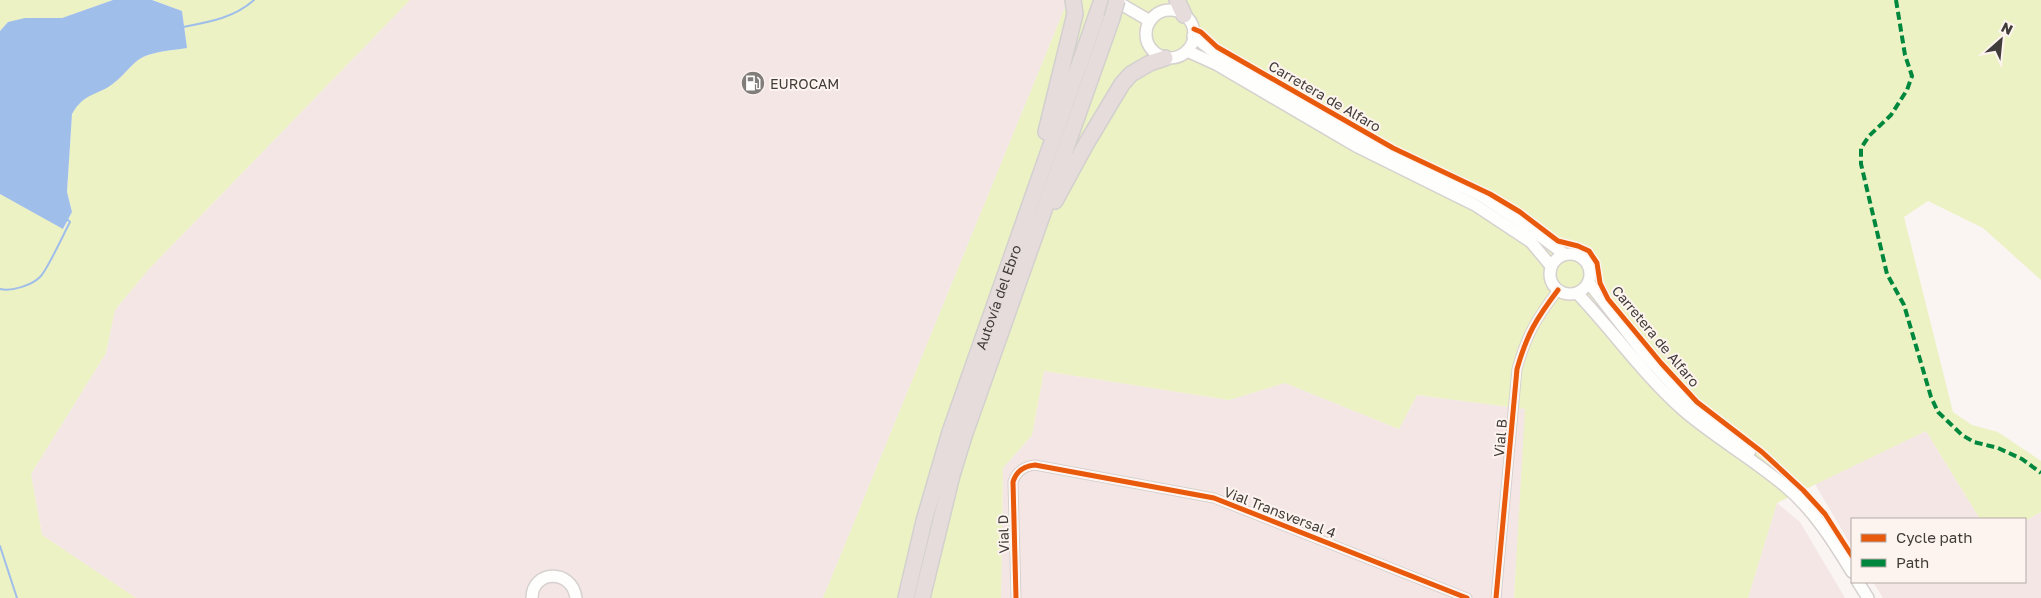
<svg xmlns="http://www.w3.org/2000/svg" width="2041" height="598" font-family="'Golos Text',sans-serif">
<rect width="100%" height="100%" fill="#faf5f2"/>
<!-- industrial -->
<g fill="#f4e6e5">
<polygon points="410,0 1068,0 823,598 136,598 42,535 31,474 106,353 115,310 149,269"/>
<polygon points="1044,371 1229,400 1285,383 1399,429 1417,395 1526,409 1514,598 1001,598 1003,468 1032,435"/>
<polygon points="1926,431 1980,519 1852,519 1852,547 1815,484"/>
<polygon points="1777,503 1800,522 1845,598 1748,598"/>
<polygon points="2041,512 2041,598 1883,598 1873,582 2025,582 2025,521"/>
</g>
<!-- green -->
<g fill="#ecf2c4">
<polygon points="0,0 113,0 62,18 8,22 0,31"/>
<path d="M152,0H410L149,269L115,310L106,353L31,474L42,535L136,598H0V194L64,229L72,212L67,192L72,114C86,90 98,96 115,82C126,74 134,59 148,55C160,51 174,50 187,48L182,11Z"/>
<polygon points="1068,0 2041,0 2041,280 1983,228 1928,201 1904,217 1953,412 1972,425 1998,432 2041,461 2041,512 2025,521 2025,519 1980,519 1926,431 1777,503 1748,598 1514,598 1525,409 1417,395 1399,429 1285,383 1229,400 1044,371 1032,435 1003,468 1001,598 823,598"/>
</g>
<!-- water -->
<path fill="#a0beea" d="M113,0H152L182,11L187,48C174,50 160,51 148,55C134,59 126,74 115,82C99,96 85,91 72,114L67,192L72,212L63,229L0,194V31L8,22L25,18H62Z"/>
<g fill="none" stroke-linecap="round" stroke-linejoin="round">
<!-- stream -->
<g stroke="#a0beea" stroke-width="2">
<path d="M183,27C209,22 234,18 254,0"/>
<path d="M0,289C11,292 32,285 40,277C48,269 64,233 70,222L67,219"/>
<polyline points="0,546 17,598"/>
</g>
<!-- street casing -->
<g stroke="#d6d1cf" stroke-width="11">
<g id="street">
<path d="M1016,598L1013,482C1016,472 1024,466 1035,465L1214,498L1467,598"/>
<path d="M1496,598L1517,369C1527,334 1536,319 1558,290"/>
</g>
</g>
<!-- secondary casing -->
<g stroke="#d6d1cf" stroke-width="14">
<g id="secondary">
<polyline points="1114,0 1150,21"/>
<circle cx="1170" cy="34" r="24"/>
<polyline points="1193,36 1219,56 1359,137 1480,195 1535,232 1564,254"/>
<polyline points="1187,51 1216,64 1356,146 1475,205 1531,242 1551,266"/>
<circle cx="1570" cy="274" r="20"/>
<polyline points="1589,283 1645,355 1690,404 1750,451"/>
<path d="M1577,293C1613,331 1643,374 1682,409C1714,437 1752,458 1785,486C1813,509 1833,541 1852,572"/>
<polyline points="1858,582 1868,598"/>
<path d="M532,598C532,570 572,568 576,598"/>
</g>
</g>
<!-- highway casing -->
<g stroke="#d3d0cf" stroke-width="18">
<g id="highway">
<polyline points="1177,0 1184,15"/>
<polyline points="1046,132 1075,14 1073,0"/>
<polyline points="1055,201 1086,144 1122,84 1131,74 1150,63 1165,58"/>
<path id="s1" d="M906,598L924,521L950,432L1102,0"/>
<polyline points="922,598 952,475 964,436 1112,18"/>
</g>
</g>
<!-- street -->
<use href="#street" stroke="#fefefd" stroke-width="9"/>
<!-- secondary -->
<use href="#secondary" stroke="#fefefd" stroke-width="11"/>
<!-- highway -->
<use href="#highway" stroke="#e7dcdc" stroke-width="15"/>
<!-- highway-bridge casing -->
<g stroke="#d3d0cf" stroke-width="18" stroke-linecap="butt">
<polyline id="highway-bridge" points="1112,18 1117,0"/>
</g>
<!-- highway-bridge -->
<use href="#highway-bridge" stroke="#e7dcdc" stroke-width="15"/>
<!-- quiet -->
<polyline stroke="#00873e" stroke-width="4" stroke-dasharray="8 4" stroke-linecap="butt" points="1896,0 1905,55 1912,76 1907,90 1891,115 1869,136 1861,148 1861,164 1887,274 1904,305 1931,397 1938,412 1962,435 1974,442 1998,448 2022,459 2041,473"/>
<!-- cycleway casing -->
<g stroke="#fef4ef" stroke-width="8">
<g id="cycleway">
<polyline points="1194,29 1201,32 1217,47 1393,148 1490,194 1520,212 1558,241 1578,246 1589,251 1597,263 1600,283 1608,299 1661,363 1697,402 1762,452 1803,490 1825,514 1852,556"/>
<path d="M1016,598L1013,482C1016,472 1024,466 1035,465L1214,498L1467,598"/>
<path d="M1496,598L1517,369C1527,334 1536,319 1558,290"/>
</g>
</g>
<!-- cycleway -->
<use href="#cycleway" stroke="#e8590c" stroke-width="5"/>
</g>
<!-- icons -->
<defs>
<g id="fuel-disc" transform="scale(1.25)"><circle r="9.5" fill="#817d7a" stroke="#fef4ef"/><path d="M-5.5-6h7V0h2V4h1.3V-2.5L3-4.5l.8-.8L6-3V5H2.5V1h-1V6h-7ZM-4.2-4.7v3.2H.2V-4.7Z" fill="#fff"/></g>
</defs>
<g fill-rule="evenodd">
<use href="#fuel-disc" x="753" y="83"/>
</g>
<g text-anchor="middle" dominant-baseline="central" stroke-width="4" stroke-linejoin="round" paint-order="stroke">
<!-- poi labels -->
<g font-size="14" fill="#403c39" stroke="#fef4ef" text-anchor="start">
<text x="770" y="83">EUROCAM</text>
</g>
<!-- street labels -->
<g font-size="14" fill="#403c39" stroke="#fef4ef">
<text transform="translate(1325 96) rotate(30)">Carretera de Alfaro</text>
<text stroke="none"><textPath href="#s1" startOffset="315">Autovía del Ebro</textPath></text>
<text transform="translate(1656 336) rotate(50)">Carretera de Alfaro</text>
<text transform="translate(1500 438) rotate(-85)">Vial B</text>
<text transform="translate(1280 512) rotate(21)">Vial Transversal 4</text>
<text transform="translate(1003 534) rotate(-92)">Vial D</text>
</g>
</g>
<!-- legend -->
<rect x="1851" y="518" width="175" height="65" fill="#fef4ef" stroke="#b2aaa6"/>
<rect x="1861" y="534" width="25" height="8" fill="#e8590c" stroke="#b2aaa6"/>
<text x="1896" y="543" font-size="15" fill="#403c39">Cycle path</text>
<rect x="1861" y="559" width="25" height="8" fill="#00873e" stroke="#b2aaa6"/>
<text x="1896" y="568" font-size="15" fill="#403c39">Path</text>
<!-- north arrow -->
<g transform="translate(2001 40) rotate(27)" stroke="#fef4ef" stroke-width="4" paint-order="stroke">
<path d="M0-4L9 19L0 12L-9 19Z" fill="#403c39"/>
<text y="-8" font-size="14" font-weight="bold" text-anchor="middle" fill="#403c39">N</text>
</g>
</svg>
